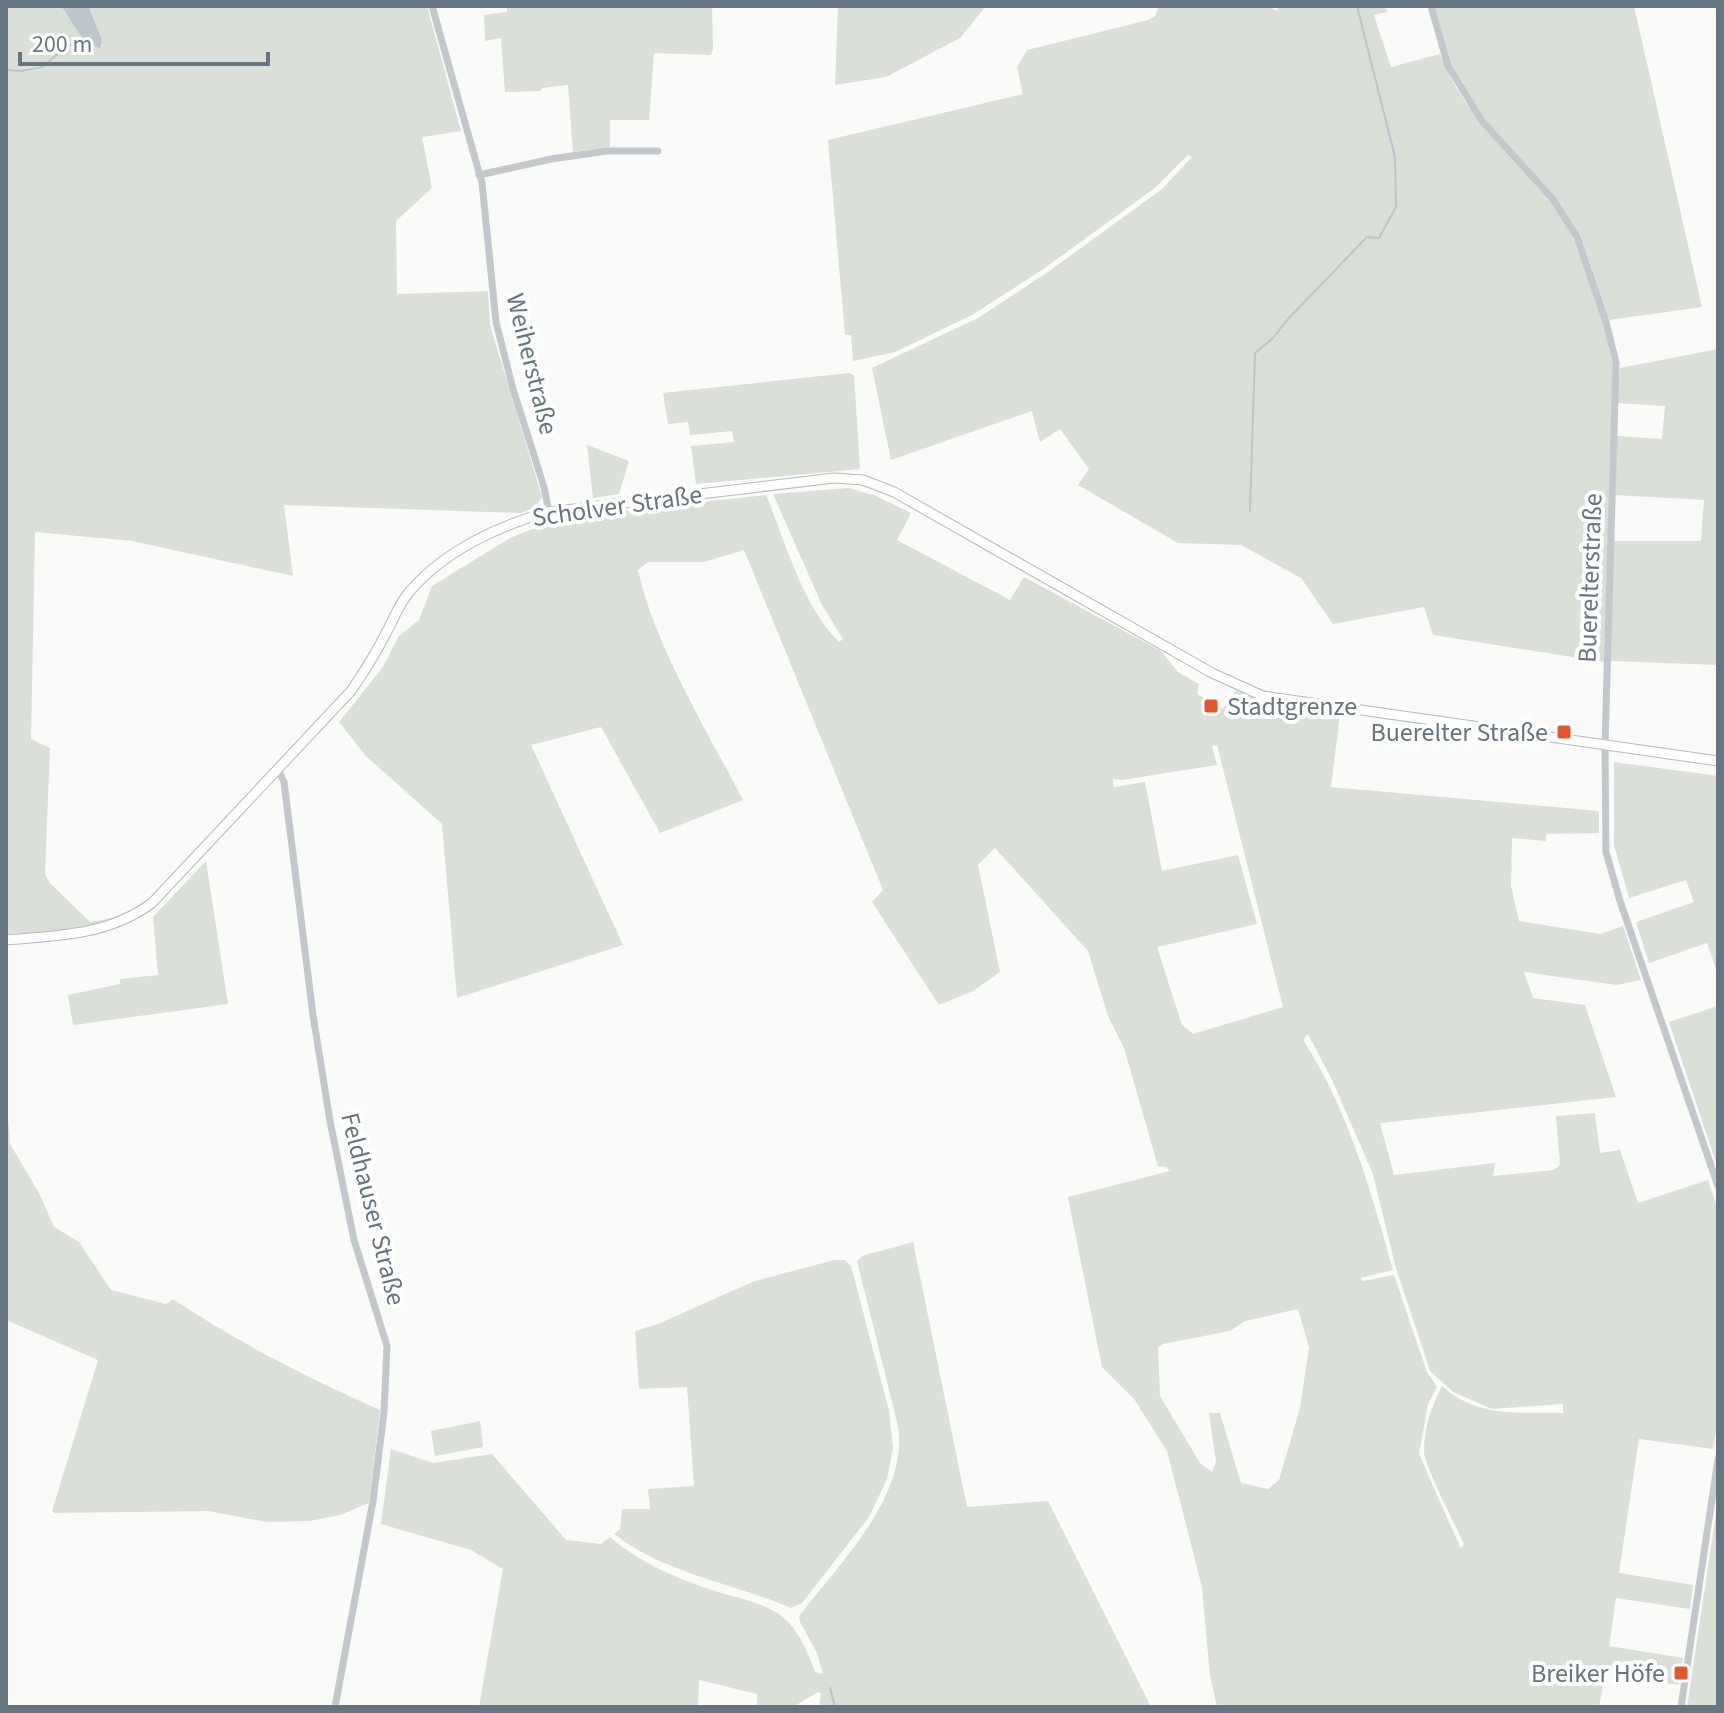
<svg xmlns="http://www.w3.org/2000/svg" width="1724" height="1713" font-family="'Source Sans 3',sans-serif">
<rect width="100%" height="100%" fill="#fafaf8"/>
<!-- green -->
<g fill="#dadfd7" fill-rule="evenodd">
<path d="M6,6H427L461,131L422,137L432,188L396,221L397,294L488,291L490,325L542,497L536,507L521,513L284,505L293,576L132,541L35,532L31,739L50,748L45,874L50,883L90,922L124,916C87,932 46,933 6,934Z"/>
<polygon points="507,6 712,6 713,49 711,55 654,53 649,120 610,120 610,147 573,152 568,85 542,88 541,91 505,92 501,38 485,41 484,15 507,12"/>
<polygon points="838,6 986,6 960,38 886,77 835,85"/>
<path d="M1159,6H1268L1277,11L1279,6H1385L1387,12L1374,15L1391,67L1440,54C1462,114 1512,152 1550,201C1585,247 1601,309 1613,366L1604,662L1433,635L1424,607L1333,624L1301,578L1241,545L1178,543L1078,485L1089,469L1060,429L1040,442L1032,411L891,460L872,368L978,318L1048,272L1162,189L1192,157L1188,155L1155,188L1042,270L972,315L895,352L853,361L851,335H845L828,140L1023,94L1017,67L1027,50L1148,20L1155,16Z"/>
<polygon points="1434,6 1634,6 1702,307 1609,320 1580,235 1554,195 1484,120 1451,65"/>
<polygon points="1718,349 1718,665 1610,661 1613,541 1701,541 1704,500 1615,495 1617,436 1662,439 1665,406 1617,403 1620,368"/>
<polygon points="849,373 854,375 860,469 696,484 691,446 734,442 732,431 690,435 688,422 668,424 663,393"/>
<polygon points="587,445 629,461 619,494 593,498"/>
<path d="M849,488L876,496L911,513L897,540L1010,600L1024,577L1161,651L1178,672L1199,684L1197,694L1223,709L1236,690L1260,699L1340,714L1331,787L1599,811V833L1546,834V841L1512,838L1511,886L1519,921L1600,934L1623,926L1641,980L1616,985L1524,972L1533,998L1585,1005L1616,1097L1380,1123L1394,1175L1495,1163L1493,1176L1554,1170L1560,1165L1556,1116L1595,1113L1600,1153L1620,1150L1638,1203L1708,1180L1718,1211V1416L1713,1449L1639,1439L1619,1573L1693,1585L1690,1609L1616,1598L1609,1646L1683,1658L1679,1685L1605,1674L1599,1707H1217L1210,1676L1202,1587L1167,1451L1134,1399L1102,1367L1068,1197L1170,1171L1166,1167L1158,1166L1124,1048L1108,1016L1088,951L995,848L978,865L1000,972L973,991L939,1005L872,902L883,890L744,550L704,562H648L638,570C654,644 707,731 743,800L660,833L601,727L531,745L623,945L457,998L442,824L366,756L339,722L383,667L399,636L419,620L432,586L510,538L560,518L766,495C786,543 802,605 839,642L843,639L822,605L773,494ZM1217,745L1283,1007L1193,1034L1182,1025L1157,947L1257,924L1238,855L1162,871L1145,782L1114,787L1113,779L1122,780L1217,765L1212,746ZM1308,1034L1332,1080L1373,1174L1395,1265L1430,1371L1453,1392L1492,1409L1563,1404V1413C1519,1412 1477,1418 1442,1386C1431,1407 1424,1428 1424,1452C1425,1467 1456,1526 1464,1544L1461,1549L1419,1454L1428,1404L1437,1387L1427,1372L1394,1275L1363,1281L1360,1278L1393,1270C1371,1191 1348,1109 1303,1040ZM1298,1309L1309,1347L1300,1408L1279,1480L1268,1489L1241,1483L1220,1413H1209L1216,1462L1212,1472L1200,1463L1160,1396L1158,1348L1163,1344L1230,1331L1245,1321Z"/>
<polygon points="1614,762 1718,776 1718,975 1707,943 1649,963 1636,922 1694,902 1686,880 1629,898 1614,845"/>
<polygon points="206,861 228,1004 73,1025 68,995 120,984 120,979 158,975 153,917"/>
<polygon points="1718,1006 1718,1169 1669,1022"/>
<path d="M6,1088L10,1144L39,1193L54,1227L79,1242L111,1290L166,1304L173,1299C240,1344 307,1377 380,1410L369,1503L340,1515L310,1521L267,1522L208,1511L55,1513L52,1511L98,1360L6,1320Z"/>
<path d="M913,1242L967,1507L1048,1501L1151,1707H819L821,1693L818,1692L793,1707H757V1694L699,1680L698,1707H479L503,1569L471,1550L381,1524L391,1449L433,1463L492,1454L566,1540L601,1544L610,1537C640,1563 678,1579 715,1591C739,1599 770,1603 788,1622C801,1636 809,1655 815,1672L823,1674L817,1653L800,1622L799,1616C839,1564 909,1496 898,1426L857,1261L862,1256Z"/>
<path d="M834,1260H845L851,1266L889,1411L893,1449L887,1479L869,1517L802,1603L791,1608C733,1583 666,1574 614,1534L620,1529L622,1509H650L648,1489L694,1486L687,1387L639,1389L635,1331L658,1324L752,1282Z"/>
<polygon points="480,1421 483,1447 435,1456 431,1431"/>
<polygon points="1718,1500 1718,1707 1687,1707"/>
</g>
<!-- water -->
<path fill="#bbc7cb" d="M61,6H88L102,40L100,48C80,44 73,20 61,6Z"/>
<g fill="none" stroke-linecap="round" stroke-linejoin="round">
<!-- stream -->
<g stroke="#bbc7cb" stroke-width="2">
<polyline points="6,70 21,71 43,67 62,50 83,38"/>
<polyline points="1250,511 1255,353 1273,338 1288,319 1367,237 1379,238 1396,207 1395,157 1357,6"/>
<polyline points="830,1688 835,1707"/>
</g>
<!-- secondary casing -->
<g stroke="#b3babf" stroke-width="11">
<path id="secondary" d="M6,940C58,936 109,935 152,903L351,691C364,672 376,653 386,633C394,619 400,601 411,590C445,551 499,525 549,512L834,478L863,480L894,492L1212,673L1263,696L1718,761"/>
</g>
<!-- street -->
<g stroke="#c3c8cc" stroke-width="7">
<polyline points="432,6 482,183 496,322 513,389 544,487 549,512"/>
<polyline points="1431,6 1448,66 1482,121 1552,198 1577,237 1606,322 1616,362 1605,745 1606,852 1620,901 1718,1186"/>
<polyline points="479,175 551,159 607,151 658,151"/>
<polyline points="277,768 284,782 313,1015 330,1121 354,1240 387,1346 384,1412 373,1501 335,1707"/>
<polyline points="1681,1707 1718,1459"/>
</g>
<!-- secondary -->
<use href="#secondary" stroke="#fff" stroke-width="9"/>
</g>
<!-- markers -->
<g fill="#e4572e" stroke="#fff" stroke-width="3">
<rect x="1203" y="698" width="16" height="16" rx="4"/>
<rect x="1556" y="724" width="16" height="16" rx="4"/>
<rect x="1673" y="1665" width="16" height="16" rx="4"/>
</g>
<g text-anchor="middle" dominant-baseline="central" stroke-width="8" stroke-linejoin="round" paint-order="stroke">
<!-- street labels -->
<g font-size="26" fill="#657683" stroke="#fff">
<text transform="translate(532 364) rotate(76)">Weiherstraße</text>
<text transform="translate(617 506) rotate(-8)">Scholver Straße</text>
<text transform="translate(1590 578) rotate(-88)">Buerelterstraße</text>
<text transform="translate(373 1209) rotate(76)">Feldhauser Straße</text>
</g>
<!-- poi labels -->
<g font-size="26" fill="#657683" stroke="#fff" text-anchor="end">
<text x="1227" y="706" text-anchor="start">Stadtgrenze</text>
<text x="1548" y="732">Buerelter Straße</text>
<text x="1665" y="1673">Breiker Höfe</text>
</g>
</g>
<!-- border -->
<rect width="1724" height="1713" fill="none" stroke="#657683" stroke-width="16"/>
<!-- scale -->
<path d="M20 52v12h248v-12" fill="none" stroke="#657683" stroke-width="4"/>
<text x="32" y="52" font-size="24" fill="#657683" stroke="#ffffff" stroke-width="6" paint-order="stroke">200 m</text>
</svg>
